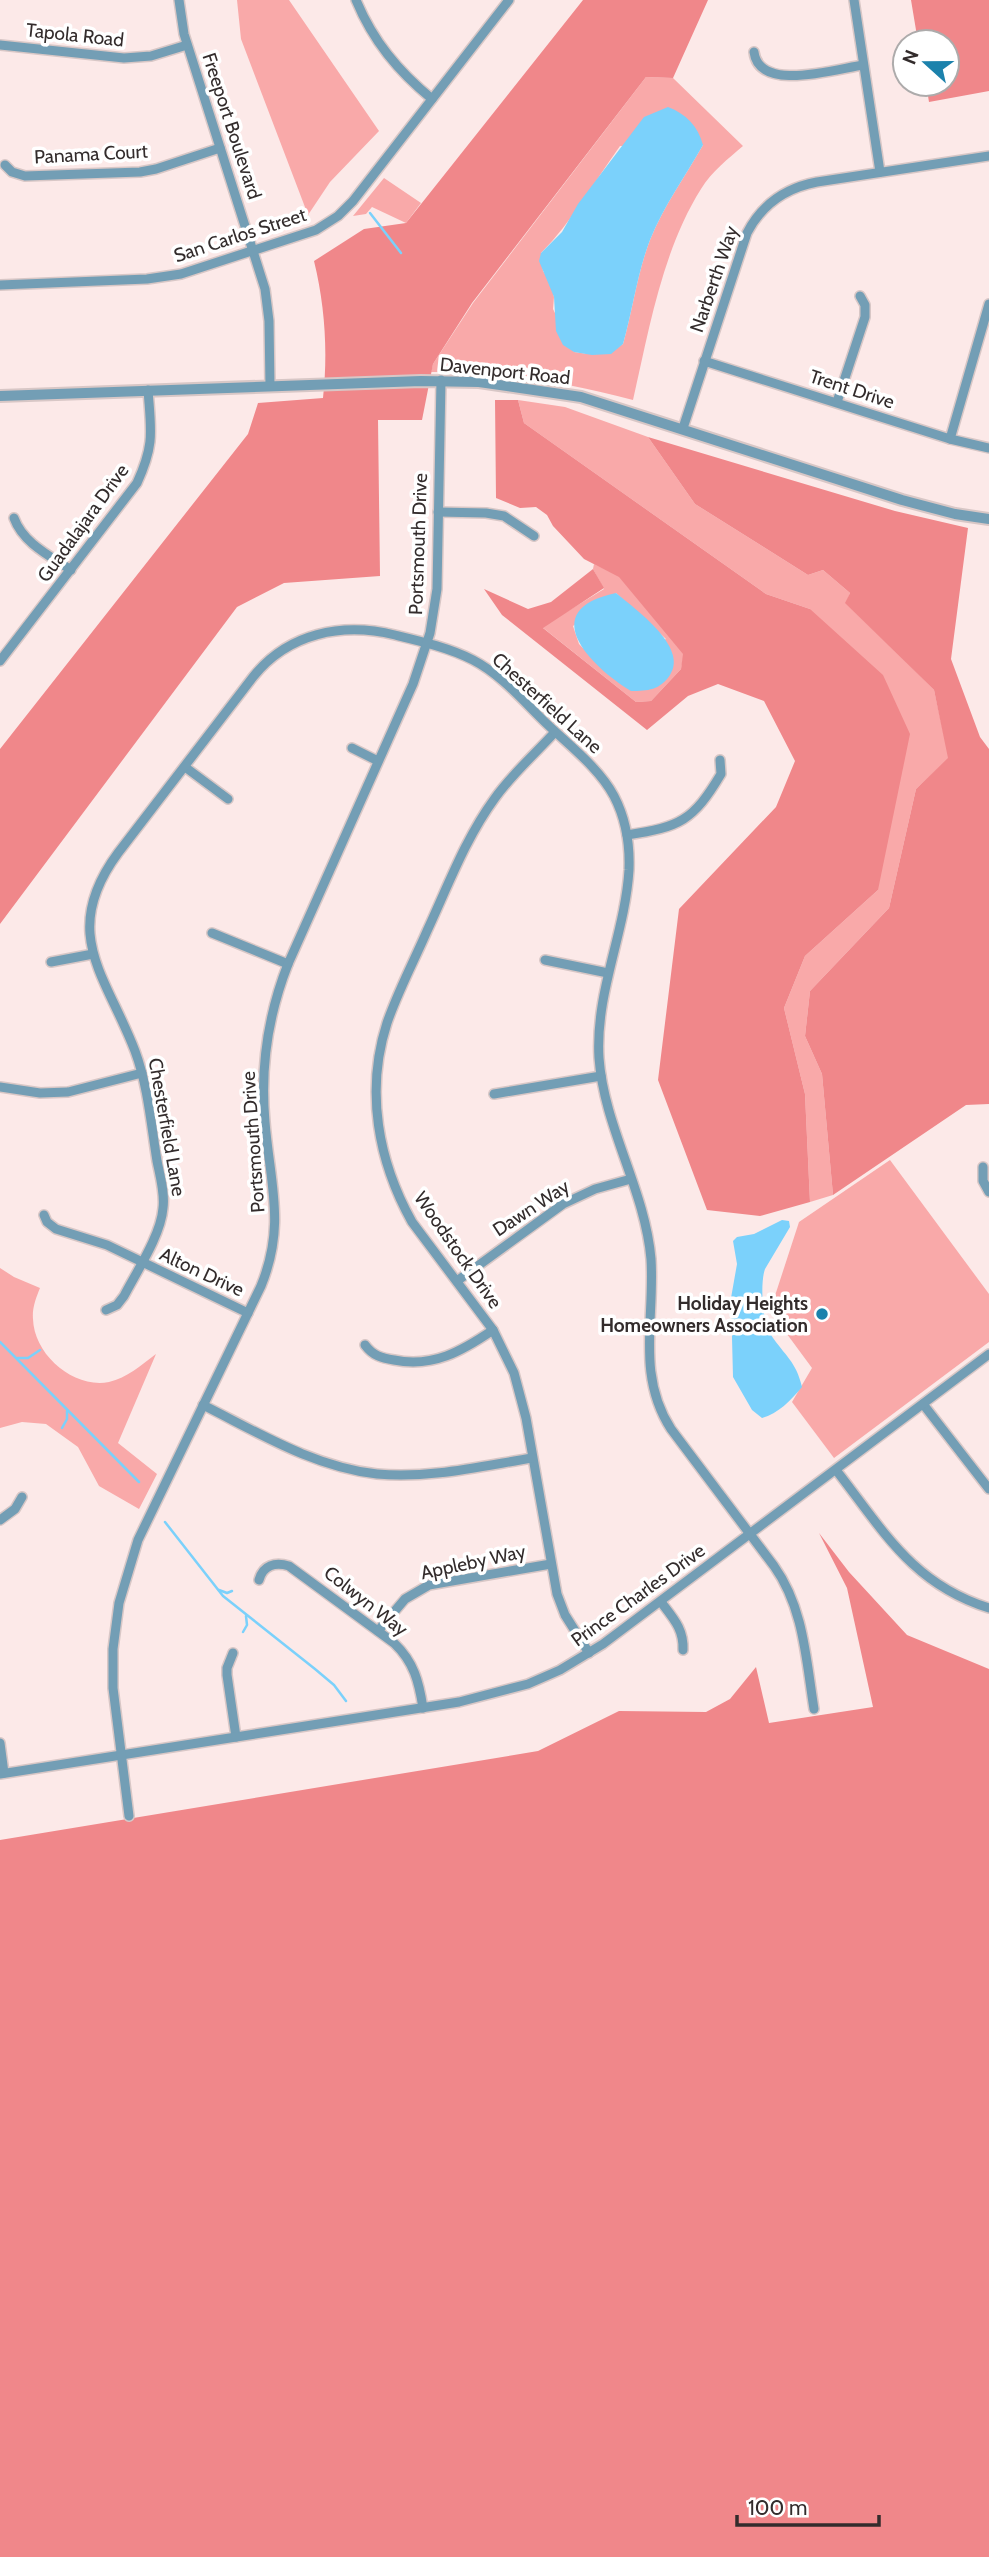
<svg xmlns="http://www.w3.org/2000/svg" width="989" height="2557" font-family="Cabin,sans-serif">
<rect width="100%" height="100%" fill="#fce9e8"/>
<!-- green -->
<g fill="#f9a9a9" fill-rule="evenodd">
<polygon points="237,0 289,0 379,131 330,182 308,215 241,39"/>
<path d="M646,77L673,78L743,146C728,159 712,171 701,189C662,251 649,330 633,400C566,382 500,371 431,372L433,364L473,303ZM703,145C685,177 664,205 650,240C637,274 633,309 623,344C607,356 594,355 574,352L553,309L554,297L550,282L543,271L541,253C572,222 594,182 620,146Z"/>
<polygon points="384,178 421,203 406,223 372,207 366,214 353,216"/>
<polygon points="518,400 565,407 648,437 695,504 808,575 823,570 850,593 846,603 934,690 949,758 916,789 889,908 810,991 805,1036 822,1074 833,1195 810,1202 805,1094 784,1008 805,956 878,890 810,609 766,594 524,423"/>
<path d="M594,564L619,576L684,654L681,669L651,701L636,702L542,627L604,589L593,569ZM616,593L666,639L603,669L579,644L573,626Z"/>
<polygon points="890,1160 989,1294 989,1342 834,1458 792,1402 812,1368 770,1311 799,1222"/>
<path d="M0,1268L14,1277L40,1288C36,1298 32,1308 33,1319C34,1355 74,1389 109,1382C127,1378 141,1365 156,1354L118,1443L157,1474L139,1509L99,1486L78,1447L46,1424L22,1422L0,1428Z"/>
</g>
<!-- forest -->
<g fill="#f0878a">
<path d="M583,0H708L673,78L646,77L472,303L433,364L422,420H378L380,576L284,583L237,607L0,924V749L248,434L258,403L323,398C328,352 325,306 314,261L364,229L406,223Z"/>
<polygon points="911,0 989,0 989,91 929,102 926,84 947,84 947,42 918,42"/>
<polygon points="495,400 518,400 524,423 766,594 810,609 883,675 910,734 878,890 805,956 784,1008 805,1094 810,1202 760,1216 707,1210 658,1080 679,909 776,807 795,761 764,701 718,684 688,696 647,730 502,615 484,589 528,609 551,602 593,569 604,588 543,628 636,702 651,701 681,669 683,654 619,577 584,559 553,526 547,515 536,507 520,508 496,498"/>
<polygon points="648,437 895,511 968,528 951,659 980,737 989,749 989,1104 966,1105 833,1195 822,1074 805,1036 810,991 889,908 916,789 948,758 934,690 845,603 850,593 823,570 808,575 695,504"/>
<polygon points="819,1533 849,1572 907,1635 989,1669 989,2557 0,2557 0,1840 538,1751 619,1711 706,1712 730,1699 756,1667 769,1723 873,1707 847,1588"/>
</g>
<!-- water -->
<g fill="#7bd1fb">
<path d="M668,107C686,114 698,126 703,145C685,177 664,205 650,240C637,274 633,309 623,344L611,354L592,355L574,352L563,345L556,331L554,297L539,261L541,253L562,232L578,204L644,117Z"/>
<path d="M616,593C635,609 689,647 670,675C660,690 648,691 631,691C590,666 535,610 616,593Z"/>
<path d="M782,1220L789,1221L790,1227L765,1269C760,1283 762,1322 771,1335C785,1356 796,1361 802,1387C791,1400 778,1414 762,1418L752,1410L733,1377L731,1298L737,1264L733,1241L737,1237L754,1234Z"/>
</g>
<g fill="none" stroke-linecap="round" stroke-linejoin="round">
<!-- stream -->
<g stroke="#7bd1fb" stroke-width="2.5">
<polyline points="370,213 401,253"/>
<polyline points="0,1342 139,1482"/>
<polyline points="18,1358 28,1358 40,1350"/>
<polyline points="62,1428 67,1419 67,1411"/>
<polyline points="165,1522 223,1596 315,1669 334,1685 346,1701"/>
<polyline points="219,1590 227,1593 232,1591"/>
<polyline points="243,1632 247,1625 246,1616"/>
</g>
<!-- minor casing -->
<g stroke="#d8c7c6" stroke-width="12">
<g id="minor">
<polyline points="179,0 184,34 265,289 269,321 270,386"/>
<path d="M356,0C373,41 398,71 432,99"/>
<polyline points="854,0 880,172"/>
<polyline points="0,45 124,58 151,56 187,45"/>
<path d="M754,52C759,93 836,69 863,65"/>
<polyline points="5,165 12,172 25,176 140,172 156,169 220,148"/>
<polyline points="0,285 147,279 181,274 316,230 338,216 353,201 509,0"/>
<polyline points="704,361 950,439 989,448"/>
<polyline points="837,402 865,317 865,305 860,296"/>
<path d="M683,428L747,233C762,204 785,188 817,182L989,156"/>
<polyline points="950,439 989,304"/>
<polyline points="438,512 486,513 504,516 534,536"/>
<path d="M14,518C23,543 50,556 71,570"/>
<path d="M0,661L137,483C155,444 151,431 148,390"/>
<path d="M555,732C535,754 512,774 495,798C465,839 448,886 427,931C414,961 398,991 387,1023C365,1091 378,1161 412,1222L493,1330L514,1373L526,1418L557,1594L565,1615L589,1653"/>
<polyline points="352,748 378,761"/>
<polyline points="185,767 228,799"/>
<path d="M627,835C680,827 693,821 721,774L720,760"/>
<polyline points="212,933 288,964"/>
<polyline points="545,960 608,973"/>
<polyline points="51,962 93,954"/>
<polyline points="0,1087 40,1093 68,1092 142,1073"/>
<polyline points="494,1094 601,1076"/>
<polyline points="983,1167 983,1181 989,1192"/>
<polyline points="44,1215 47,1222 56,1229 107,1245 248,1313"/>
<polyline points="457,1281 563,1204 595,1189 631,1179"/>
<path d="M106,1310L117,1305L124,1296C137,1271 161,1235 163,1208C165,1193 160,1176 157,1161C151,1124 148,1086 135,1051C106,975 59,933 118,853L253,677C288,633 342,622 395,635C420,641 450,648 473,660C502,675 524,702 547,724C570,746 599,768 614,796C626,819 630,844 629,870C625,934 595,993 599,1058C604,1127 645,1190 651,1259C655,1318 636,1375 671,1429L774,1566C804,1608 806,1660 814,1709"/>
<path d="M365,1345C373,1356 382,1358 394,1360C433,1368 462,1351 493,1330"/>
<polyline points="923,1404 989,1489"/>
<path d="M203,1405C259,1433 314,1467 377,1474C429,1479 482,1466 532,1458"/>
<path d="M836,1470C883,1530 912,1584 989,1608"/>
<polyline points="0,1520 15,1509 22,1497"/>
<path d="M259,1580C263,1565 275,1562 289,1566L394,1643C414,1662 419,1682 423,1708"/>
<path d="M661,1602C673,1618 684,1629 683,1650"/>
<polyline points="378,1631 405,1599 429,1585 551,1564"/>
<polyline points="233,1653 227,1668 227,1675 236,1737"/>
<polyline points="0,1743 4,1773"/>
<polyline points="0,1774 459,1702 528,1684 560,1670 603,1644 989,1354"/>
<path d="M129,1816L113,1688V1649L119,1603L138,1540L261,1286C286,1225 270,1184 265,1122C260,1067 268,1015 288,964L413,684L430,633L437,589L441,380"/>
</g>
</g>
<!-- tertiary casing -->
<g stroke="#d8c7c6" stroke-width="14">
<polyline id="tertiary" points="0,396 421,381 479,382 581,397 902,500 955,514 989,519"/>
</g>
<!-- minor -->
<use href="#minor" stroke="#739eb5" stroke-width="9"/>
<!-- tertiary -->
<use href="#tertiary" stroke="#739eb5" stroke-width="10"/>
</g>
<!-- markers -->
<circle fill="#1c82ac" stroke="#fff" stroke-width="2.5" cx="822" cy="1314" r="7"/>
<g text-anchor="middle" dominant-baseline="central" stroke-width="7" stroke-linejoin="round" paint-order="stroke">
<!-- street labels -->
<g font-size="19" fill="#332c2c" stroke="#fff">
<text transform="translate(75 35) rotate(6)">Tapola Road</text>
<text transform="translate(232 126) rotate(72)">Freeport Boulevard</text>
<text transform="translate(91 154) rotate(-3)">Panama Court</text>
<text transform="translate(240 235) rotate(-18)">San Carlos Street</text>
<text transform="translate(714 279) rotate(-71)">Narberth Way</text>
<text transform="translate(505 371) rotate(6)">Davenport Road</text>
<text transform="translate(852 389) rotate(18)">Trent Drive</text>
<text transform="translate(83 523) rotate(-54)">Guadalajara Drive</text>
<text transform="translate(418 544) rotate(-88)">Portsmouth Drive</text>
<text transform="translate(547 703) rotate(42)">Chesterfield Lane</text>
<text transform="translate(167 1127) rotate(80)">Chesterfield Lane</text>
<text transform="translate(253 1142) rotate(-94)">Portsmouth Drive</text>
<text transform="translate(531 1208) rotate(-33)">Dawn Way</text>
<text transform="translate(458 1250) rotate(55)">Woodstock Drive</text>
<text transform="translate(202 1272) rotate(25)">Alton Drive</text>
<text transform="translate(473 1562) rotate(-12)">Appleby Way</text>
<text transform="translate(638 1595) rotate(-36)">Prince Charles Drive</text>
<text transform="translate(366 1601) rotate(38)">Colwyn Way</text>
</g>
<!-- poi labels -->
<g font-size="19" font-weight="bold" fill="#332c2c" stroke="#fff" text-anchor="end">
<text x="808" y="1303">Holiday Heights<tspan x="808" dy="22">Homeowners Association</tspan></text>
</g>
</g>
<!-- north arrow -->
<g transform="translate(926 63) rotate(291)"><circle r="33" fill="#ffffff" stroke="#adabab" stroke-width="2"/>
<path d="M0-5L12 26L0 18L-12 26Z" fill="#1c82ac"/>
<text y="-10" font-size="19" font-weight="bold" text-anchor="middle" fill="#332c2c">N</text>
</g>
<!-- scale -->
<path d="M737 2515v10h142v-10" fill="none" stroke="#332c2c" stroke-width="3.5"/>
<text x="748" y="2515" font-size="21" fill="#332c2c" stroke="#ffffff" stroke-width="5" paint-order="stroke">100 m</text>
</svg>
